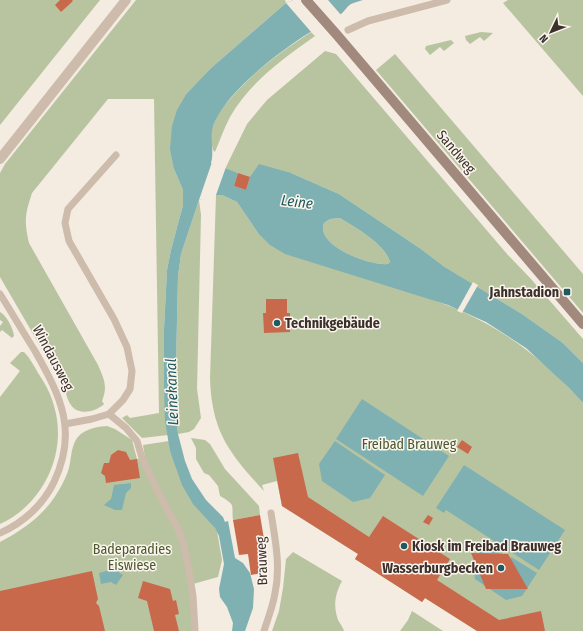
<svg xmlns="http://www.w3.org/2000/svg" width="583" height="631" font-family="'Fira Sans Condensed',sans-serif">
<rect width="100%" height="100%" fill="#f4ebe1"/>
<!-- green -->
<g fill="#b8c4a0">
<polygon points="0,0 100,0 0,125"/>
<path d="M136,0H285L286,3L211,68L187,93L174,169L183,190V205L171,250L167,270L164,329V388L168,435L142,438L122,418L127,415L130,418L159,413L154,99H108L32,193C25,214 24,221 29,243L98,365C104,379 108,386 102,401L104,404C96,412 78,416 71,405C67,400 66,392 64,387L0,277V173L5,164Z"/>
<polygon points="508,0 583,0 583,96 503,3"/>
<path d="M311,32L315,36C283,59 250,82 230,117C224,128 220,140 215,152L213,150C211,141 210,132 214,123C217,113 224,106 231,98C254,71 282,51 311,32Z"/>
<polygon points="481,32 493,33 484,41 480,37 470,44 466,40 465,36"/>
<polygon points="451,40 454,43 444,51 440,47 430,55 425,49 426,46"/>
<path d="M325,51L336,54L507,254L531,279L583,339V363L563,343L522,314L477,287L463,312C512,334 548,364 583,403V631H477L425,598L422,602L355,559L358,554L282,506L277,481L262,485L264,491C229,453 212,432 210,379L216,195H222L237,202L258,233L457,309L446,268L421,249L339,194L291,173L250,177L246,190L234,186L238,173L225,169L247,124L267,100Z"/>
<polygon points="395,54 583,274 583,313 376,70"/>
<polygon points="199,200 201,215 197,389 201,418 194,429 189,432 178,434 175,409 178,276 181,254"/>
<path d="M340,218C356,228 385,244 390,262L388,264C370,266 315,246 324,223L330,219Z"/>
<path d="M0,312C7,316 13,328 14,336L12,338L2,330L0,332V326L3,322L0,320Z"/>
<path d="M21,352H24C30,358 34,366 38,373C45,383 51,394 54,406C68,452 44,504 0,524V397L20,371L10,363Z"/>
<path d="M107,426L115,429L132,440L137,459L145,458L143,445L169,441L170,451L217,531L222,560L218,577L193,584L198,631H0V542C21,531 40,518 54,498C60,489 66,478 69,468C71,460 71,451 74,444C79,430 94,427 107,426Z"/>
<path d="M191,438L205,440L210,444L225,469L259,506L260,515L233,520C231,504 237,506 220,496L218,486L209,475L204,473L196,459V448Z"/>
<path d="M293,552L342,581C335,594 333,605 338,620C340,624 343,627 344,631H272L279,611L283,588L286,559Z"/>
<polygon points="412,611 443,631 400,631 408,620"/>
</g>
<!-- water -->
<g fill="#7fb0b2" fill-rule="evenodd">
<path d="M293,0H363C360,1 355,2 351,4C347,6 345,11 341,14C332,21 321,25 312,31C281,50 230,89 215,121C208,135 215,149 211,163L238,173L234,186L246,190L250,177L259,164L291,173L339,194L421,249L446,268L522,314L563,343L583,363V403L568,387L526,348L486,322L448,305L285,254L270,245L258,233L237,202L222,195H216L199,200L181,254L178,276L175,409L178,434L185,461L192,479L206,500L223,517L225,522L228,521L235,558L243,563L250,573L254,589L253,608L245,631H232L233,623L227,607L220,597L219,589L224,564L219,536L215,528L193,504L182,485L170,451L165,421L164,388V329L167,270L171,250L183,205V190L174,169L170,149L172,126L177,110L187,93L211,68L286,3ZM340,218C356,228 385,244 390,262L388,264C370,266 315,246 324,223L330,219Z"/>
<polygon points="362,399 449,456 423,496 336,439"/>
<polygon points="335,441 385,475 370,498 353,502 322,481 319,464"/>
<polygon points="464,465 565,530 539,570 446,510 444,513 436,508"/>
<polygon points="131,483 131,488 126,493 122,510 115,510 104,505 111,499 114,485"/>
<polygon points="485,543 510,559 511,557 537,573 522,596 506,600 475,579 473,563"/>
<polygon points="114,569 123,575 116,585 111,582 101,584 99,573"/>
</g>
<!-- pier -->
<g fill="#f4ebe1">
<polygon points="293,0 328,0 342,16 312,33 286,3"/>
<polygon points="212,162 226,167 216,195 216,197 199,200"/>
<polygon points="473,282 478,285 462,313 457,311"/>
</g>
<!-- building -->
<g fill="#c8694b">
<polygon points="60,0 72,0 73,1 61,12 55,5"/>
<polygon points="238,173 250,177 246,190 234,186"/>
<polygon points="266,299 287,299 287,313 290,313 290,332 264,333 263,313 266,313"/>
<polygon points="462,440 472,447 468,454 457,447"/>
<polygon points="118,450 126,452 130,460 137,459 140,478 106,483 105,476 101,473 104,463 109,463 111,455"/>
<polygon points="298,453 308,497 369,537 383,516 450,559 437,580 499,620 541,611 545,631 477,631 425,598 422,602 355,559 358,554 282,506 273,458"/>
<polygon points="260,515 266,551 263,551 267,572 251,575 248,554 239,555 233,520"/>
<polygon points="428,515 433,518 429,525 423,522"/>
<polygon points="471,553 508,554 528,589 486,589"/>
<polygon points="92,571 98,599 96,603 99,606 105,631 0,631 0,591"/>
<polygon points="143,581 170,589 173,601 176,600 179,614 175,615 179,631 154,631 147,601 138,598"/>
</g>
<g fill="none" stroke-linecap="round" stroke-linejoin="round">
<!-- lane -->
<g stroke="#cdbbac" stroke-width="7">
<polyline points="348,30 368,21 447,0"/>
<path d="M0,294C12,313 23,332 35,351C61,397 78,431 54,482C43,505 23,523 0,533"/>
<polyline points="109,414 126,428 137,441 142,458 161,498 178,529 184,546 188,565 193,596 195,631"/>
<polyline points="65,424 92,419 109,414 123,400 130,389 132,371 127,347 114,319 69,241 65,223 68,209 116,155"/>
<path d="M264,631C268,618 273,606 275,593C281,566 275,539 271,513"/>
</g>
<!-- street -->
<polyline stroke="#cdbbac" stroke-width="10" points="0,159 126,0"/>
<!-- secondary -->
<polyline stroke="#a18a7d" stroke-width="10" points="306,0 337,35 583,324"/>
</g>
<!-- markers -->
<g fill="#1f5a5e" stroke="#fbf5ee" stroke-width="1.5">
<rect x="563" y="288" width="8" height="8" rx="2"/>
<circle cx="277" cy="323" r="4"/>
<circle cx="404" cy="546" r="4"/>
<circle cx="501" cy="568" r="4"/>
</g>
<g text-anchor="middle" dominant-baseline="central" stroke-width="3" stroke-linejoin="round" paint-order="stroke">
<!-- street labels -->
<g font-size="14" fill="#3b302b" stroke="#fbf5ee">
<text transform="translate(456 152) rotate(50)">Sandweg</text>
<text transform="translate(53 358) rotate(62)">Windausweg</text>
<text transform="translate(262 561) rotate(-92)">Brauweg</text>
</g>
<!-- poi labels -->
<g font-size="14" font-weight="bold" fill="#3b302b" stroke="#fbf5ee" text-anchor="end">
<text x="559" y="292">Jahnstadion</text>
<text x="285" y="323" text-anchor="start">Technikgebäude</text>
<text x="412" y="546" text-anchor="start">Kiosk im Freibad Brauweg</text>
<text x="493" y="568">Wasserburgbecken</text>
</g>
<!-- park labels -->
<g font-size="14" fill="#4a5a2e" stroke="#fbf5ee">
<text x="409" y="444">Freibad Brauweg</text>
<text x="132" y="549">Badeparadies<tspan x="132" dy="16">Eiswiese</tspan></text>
</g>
<!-- water labels -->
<g font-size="15" font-style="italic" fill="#1f5a5e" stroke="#fbf5ee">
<text transform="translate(297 202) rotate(7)">Leine</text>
<text transform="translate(172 392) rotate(-92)">Leinekanal</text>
</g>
</g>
<!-- north arrow -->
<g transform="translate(551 32) rotate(227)" stroke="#fbf5ee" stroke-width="3" paint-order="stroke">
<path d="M0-3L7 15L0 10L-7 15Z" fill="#3b302b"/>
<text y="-6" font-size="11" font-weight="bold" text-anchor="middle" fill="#3b302b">N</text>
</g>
</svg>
